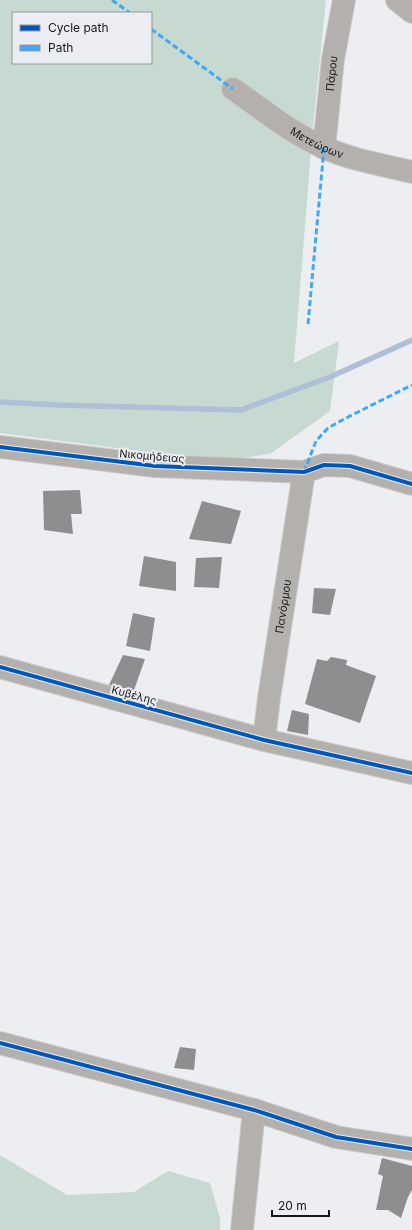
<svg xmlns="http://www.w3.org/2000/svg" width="412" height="1230" font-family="Inter,sans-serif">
<rect width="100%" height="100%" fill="#edeef1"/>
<!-- green -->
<g fill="#c7dad1" fill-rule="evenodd">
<path d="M0,0H326L313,127L294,363L339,341L330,411L270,454L229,460L131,450L0,433ZM13,13H151V63H13Z"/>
<polygon points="0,1155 67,1195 134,1192 168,1171 210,1183 220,1218 220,1230 0,1230"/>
</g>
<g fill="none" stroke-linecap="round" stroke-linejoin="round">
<!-- stream -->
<polyline stroke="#adc0d7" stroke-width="5.5" points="0,402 58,405 241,410 330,377 412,340"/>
</g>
<!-- building -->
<g fill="#8e8e90">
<polygon points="80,490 82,514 71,514 73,534 44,530 43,491"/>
<polygon points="202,501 241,511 231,544 189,539"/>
<polygon points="144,556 176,562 176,591 139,586"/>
<polygon points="222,557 219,588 194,587 196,558"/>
<polygon points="314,588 336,589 330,615 312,613"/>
<polygon points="133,613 155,618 150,651 126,646"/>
<polygon points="123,655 145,659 134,690 109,685"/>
<polygon points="331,657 347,660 346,665 376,676 360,723 305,704 317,659 327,661"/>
<polygon points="292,710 309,714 308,735 287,731"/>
<polygon points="180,1047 196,1049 194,1070 174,1068"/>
<polygon points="382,1158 412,1166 412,1190 408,1197 401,1218 388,1210 376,1210 383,1176 378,1174"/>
</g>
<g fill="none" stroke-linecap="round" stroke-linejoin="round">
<!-- minor casing -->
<g stroke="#cbcbcd" stroke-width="24">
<g id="minor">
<polyline points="397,0 412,12"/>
<path id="s1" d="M233,89C262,109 291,133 323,147C351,160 383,165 412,172"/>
<path id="s2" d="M324,148L333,59L344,0"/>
<polyline points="0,447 155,466 304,472 324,465 350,466 412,484"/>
<polyline points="0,667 264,740 412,773"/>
<path id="s3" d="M264,740L269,698L304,472"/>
<polyline points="0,1043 254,1110 336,1137 412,1149"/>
<polyline points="242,1230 254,1110"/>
</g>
</g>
<!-- minor -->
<use href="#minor" stroke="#b4b0ad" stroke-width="22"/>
<!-- quiet -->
<g stroke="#3fa9f5" stroke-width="3" stroke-dasharray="6 3" stroke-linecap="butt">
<polyline points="112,0 130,13"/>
<polyline points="151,29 233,89"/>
<polyline points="308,324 324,148"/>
<polyline points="304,472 316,441 328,428 346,418 412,385"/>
</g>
<!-- cycleway casing -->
<g stroke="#ebedf3" stroke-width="6">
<g id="cycleway">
<polyline points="0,447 155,466 304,472 324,465 350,466 412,484"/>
<polyline points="0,667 264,740 412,773"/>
<polyline points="0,1043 254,1110 336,1137 412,1149"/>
</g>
</g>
<!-- cycleway -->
<use href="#cycleway" stroke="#0057b8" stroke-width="4"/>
</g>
<g text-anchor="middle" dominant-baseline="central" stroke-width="4" stroke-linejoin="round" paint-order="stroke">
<!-- street labels -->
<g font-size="11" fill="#161618" stroke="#ebedf3">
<text stroke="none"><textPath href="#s2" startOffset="75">Πάρου</textPath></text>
<text stroke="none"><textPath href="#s1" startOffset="100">Μετεώρων</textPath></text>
<text transform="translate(152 456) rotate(5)">Νικομήδειας</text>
<text stroke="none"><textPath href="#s3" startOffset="135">Πανόρμου</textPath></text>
<text transform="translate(134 695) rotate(15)">Κυβέλης</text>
</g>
</g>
<!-- legend -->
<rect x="12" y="12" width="140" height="52" fill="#ebedf3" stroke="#96979b"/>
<rect x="20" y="25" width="20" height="6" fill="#0057b8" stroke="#96979b"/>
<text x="48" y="32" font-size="12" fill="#161618">Cycle path</text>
<rect x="20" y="45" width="20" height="6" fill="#3fa9f5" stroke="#96979b"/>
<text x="48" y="52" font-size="12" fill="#161618">Path</text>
<!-- scale -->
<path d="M272 1210v6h57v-6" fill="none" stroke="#161618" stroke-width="2"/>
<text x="278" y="1210" font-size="12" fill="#161618" stroke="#ebedf3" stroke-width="3" paint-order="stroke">20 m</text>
</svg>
